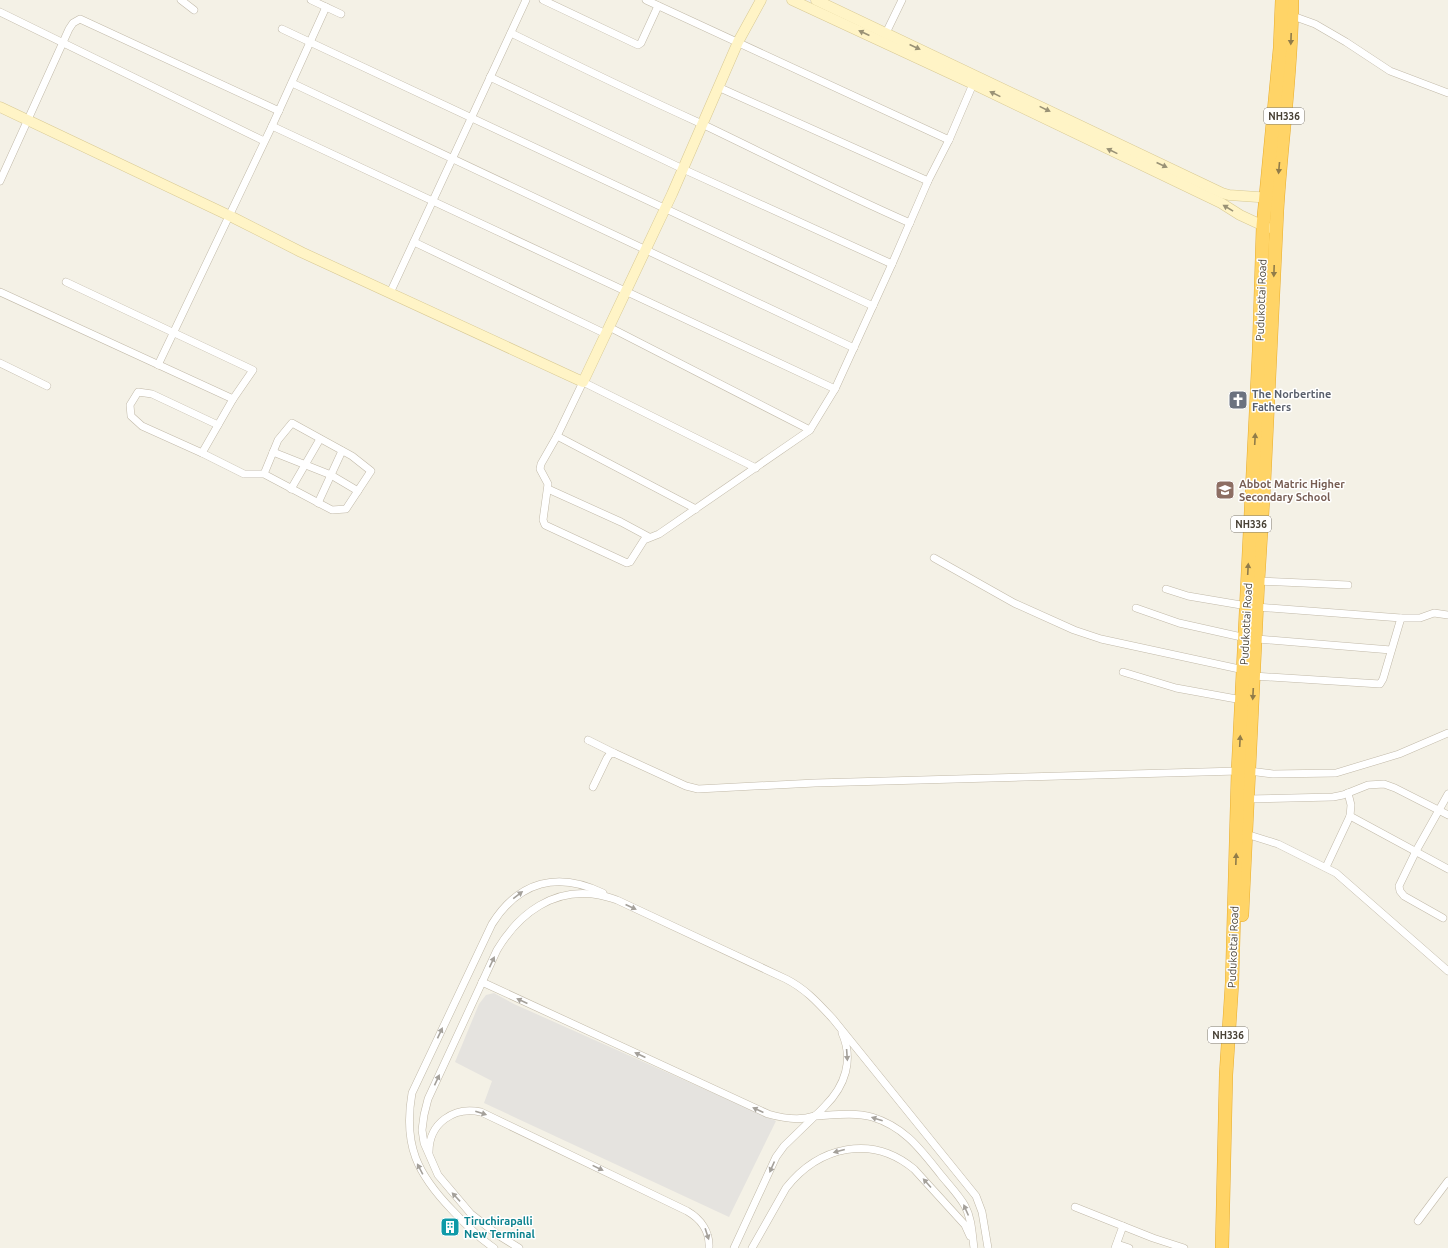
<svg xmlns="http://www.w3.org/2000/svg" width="1448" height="1248" font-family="Ubuntu,sans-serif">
<rect width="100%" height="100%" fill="#f4f1e6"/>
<!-- parking -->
<polygon fill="#e5e3df" points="494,993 514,1004 776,1121 729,1217 484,1103 492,1081 455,1062 479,1004 486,995"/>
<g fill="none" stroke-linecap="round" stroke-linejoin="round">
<!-- street casing -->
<g stroke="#c1b9a8" stroke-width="8">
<g id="street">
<polyline points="181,0 194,10"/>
<polyline points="311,0 341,14"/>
<polyline points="543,0 638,45 641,43 658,6"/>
<polyline points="646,0 949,140"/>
<polyline points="0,12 264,141"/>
<polyline points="1290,15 1315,24 1346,42 1390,71 1448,93"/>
<polyline points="282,29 873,306"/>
<path d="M511,33C574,64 638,95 702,124C771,157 839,192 910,223"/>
<polyline points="886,33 902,0"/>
<polyline points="490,77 683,169 892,264"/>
<polyline points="292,83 854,348"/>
<polyline points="718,87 928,181"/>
<polyline points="272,126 835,389"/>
<polyline points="0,181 69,29 73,23 80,19 279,111"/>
<polyline points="414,242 606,334"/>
<polyline points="66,282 253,370 233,399 202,453"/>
<polyline points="0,292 233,399"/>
<polyline points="390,293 526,0"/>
<polyline points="609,327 810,430"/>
<polyline points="0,363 47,386"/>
<polyline points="158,365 272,126 326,7"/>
<polyline points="218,425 152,394 138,392 130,405 131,416 142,426 202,453 244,474 264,474 332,510 346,509 371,471 352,456 292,423 278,440 264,474"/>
<polyline points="557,436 696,509"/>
<polyline points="273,452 331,475 358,491"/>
<polyline points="756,468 583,382 557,436 541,464 540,469 548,484 543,520 545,525 627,563 630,562 644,540 659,534 810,430 835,389 892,264 928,181 949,140 973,84"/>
<polyline points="291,489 320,439"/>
<polyline points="548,489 621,522 649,537"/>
<polyline points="318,503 342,451"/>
<polyline points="934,558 1014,603 1074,630 1101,639 1244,670"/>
<polyline points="1258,581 1348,585"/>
<polyline points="1166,589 1188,596 1247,606"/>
<polyline points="1257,607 1401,618 1420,618 1434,613 1448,615"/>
<polyline points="1136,608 1179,623 1246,638 1391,650"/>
<polyline points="1123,672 1176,688 1242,700"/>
<polyline points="1254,676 1380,684 1383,679 1401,618"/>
<polyline points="588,740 614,753"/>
<polyline points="1249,771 1273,774 1336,773 1399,754 1448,733"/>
<polyline points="593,787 607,758 610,754 614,753 686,786 698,789 815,783 1238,771"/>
<polyline points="1248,799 1333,797 1343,795 1368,785 1384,784 1395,788 1448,815"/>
<polyline points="1350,816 1448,869"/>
<polyline points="1246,834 1278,844 1336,873 1448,971"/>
<polyline points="1326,867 1350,816 1351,805 1348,793"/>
<polyline points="1443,918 1404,896 1400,891 1399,886 1416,851 1448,794"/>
<path d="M482,982L768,1114C782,1118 800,1121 814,1116C818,1114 822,1109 825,1106C845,1086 854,1060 842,1033"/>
<path d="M429,1152C429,1123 454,1106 481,1112L687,1211C701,1219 710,1232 709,1248"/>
<polyline points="1075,1207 1153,1238 1184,1248"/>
<polyline points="1418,1221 1448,1181"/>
<polyline points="1117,1244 1129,1248"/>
<path d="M494,1248C479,1238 466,1225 453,1211C417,1174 403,1145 412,1093L492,924C519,881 558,871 603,893"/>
<path d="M519,1248L498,1235L471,1214L438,1175L424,1143L422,1130L424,1115L428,1099L497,950C519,913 554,887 599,895C605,896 611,898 617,900L786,979C806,989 819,1004 833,1019L976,1196L982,1212L988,1248"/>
<path d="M734,1248L776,1157L784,1146L815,1116C834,1115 854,1112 872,1117C905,1127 921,1150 941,1175C949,1185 959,1195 965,1206C972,1219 972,1234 974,1248"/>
<path d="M752,1248L786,1188C819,1146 872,1134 914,1169L965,1225L970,1236"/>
<polyline points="1115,1248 1123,1226"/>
</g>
</g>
<!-- secondary casing -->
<g stroke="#d8c993" stroke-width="11">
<g id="secondary">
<polyline points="792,0 973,84 1221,203 1240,215 1268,228"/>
<polyline points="816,0 1222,193 1229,195 1272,198"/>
<polyline points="0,107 230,216 301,252 583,382 672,194 738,42 761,0"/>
</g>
</g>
<!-- highway casing -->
<g stroke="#e8ad2d" stroke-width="14">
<g id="highway">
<path d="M1242,915L1258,581L1264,483L1277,211C1281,141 1292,70 1292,0"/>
<polyline points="1222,1248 1226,1075 1232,983 1238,771 1259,351 1263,226 1280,48 1282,0"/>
</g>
</g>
<!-- street -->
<use href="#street" stroke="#fff" stroke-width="7"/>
<!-- secondary -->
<use href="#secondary" stroke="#fff4c6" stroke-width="10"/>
<!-- highway -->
<use href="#highway" stroke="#ffd467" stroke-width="13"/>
</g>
<!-- one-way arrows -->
<defs><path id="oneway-solid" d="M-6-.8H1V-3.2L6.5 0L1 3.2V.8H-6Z"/></defs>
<g fill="#9a9276">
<use href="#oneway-solid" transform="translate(864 33) rotate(-155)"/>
<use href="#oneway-solid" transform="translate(915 47) rotate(25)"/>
<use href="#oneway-solid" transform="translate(995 94) rotate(-154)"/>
<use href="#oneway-solid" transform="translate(1045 109) rotate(26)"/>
<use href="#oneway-solid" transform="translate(1112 151) rotate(-154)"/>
<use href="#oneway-solid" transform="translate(1162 165) rotate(25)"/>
<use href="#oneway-solid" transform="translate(1228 208) rotate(-149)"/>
</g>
<g fill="#917c49">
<use href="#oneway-solid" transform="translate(1291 39) rotate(92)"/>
<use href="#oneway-solid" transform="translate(1279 168) rotate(95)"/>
<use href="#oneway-solid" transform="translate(1274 271) rotate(92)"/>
<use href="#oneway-solid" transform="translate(1255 439) rotate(-87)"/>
<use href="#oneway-solid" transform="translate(1248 569) rotate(-87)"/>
<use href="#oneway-solid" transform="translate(1253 694) rotate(93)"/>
<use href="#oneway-solid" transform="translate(1240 741) rotate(-87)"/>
<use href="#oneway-solid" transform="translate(1236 859) rotate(-88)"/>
</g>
<g fill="#a4a09a">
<use href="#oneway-solid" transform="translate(518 895) rotate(-37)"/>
<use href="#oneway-solid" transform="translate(631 907) rotate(25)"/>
<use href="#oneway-solid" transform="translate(492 962) rotate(-65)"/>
<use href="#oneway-solid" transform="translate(522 1001) rotate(-155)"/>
<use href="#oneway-solid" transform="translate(440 1033) rotate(-65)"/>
<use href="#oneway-solid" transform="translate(640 1055) rotate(-155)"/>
<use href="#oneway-solid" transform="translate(847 1055) rotate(86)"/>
<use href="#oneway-solid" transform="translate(437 1080) rotate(-65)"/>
<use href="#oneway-solid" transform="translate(758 1110) rotate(-155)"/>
<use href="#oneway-solid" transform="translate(481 1113) rotate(18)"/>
<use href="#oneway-solid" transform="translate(877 1119) rotate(-162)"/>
<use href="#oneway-solid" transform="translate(839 1151) rotate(165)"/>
<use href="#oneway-solid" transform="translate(772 1167) rotate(114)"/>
<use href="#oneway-solid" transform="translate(598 1168) rotate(26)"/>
<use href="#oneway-solid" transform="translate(420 1169) rotate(-118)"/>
<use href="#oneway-solid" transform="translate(927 1183) rotate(-132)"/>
<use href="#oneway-solid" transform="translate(456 1197) rotate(-133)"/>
<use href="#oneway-solid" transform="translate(966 1210) rotate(-114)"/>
<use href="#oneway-solid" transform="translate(707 1234) rotate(72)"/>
</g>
<!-- icons -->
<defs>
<g id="church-square" transform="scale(1)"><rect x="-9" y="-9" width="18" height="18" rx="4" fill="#6b7280" stroke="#fff"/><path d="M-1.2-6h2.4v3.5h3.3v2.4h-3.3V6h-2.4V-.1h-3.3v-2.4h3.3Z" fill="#fff"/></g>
<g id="school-square" transform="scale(1)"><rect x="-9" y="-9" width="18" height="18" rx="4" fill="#8d6e63" stroke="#fff"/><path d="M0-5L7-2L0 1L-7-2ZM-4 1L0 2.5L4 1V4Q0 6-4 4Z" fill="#fff"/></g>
<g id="building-square" transform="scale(1)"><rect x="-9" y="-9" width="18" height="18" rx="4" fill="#0f9aa8" stroke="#fff"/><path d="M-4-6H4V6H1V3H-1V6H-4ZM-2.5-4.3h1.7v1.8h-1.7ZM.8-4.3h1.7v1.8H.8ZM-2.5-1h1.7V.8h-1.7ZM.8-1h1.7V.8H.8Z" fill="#fff"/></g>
</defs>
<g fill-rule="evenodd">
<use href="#church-square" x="1238" y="400"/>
<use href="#school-square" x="1225" y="490"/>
<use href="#building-square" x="450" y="1227"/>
</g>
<g text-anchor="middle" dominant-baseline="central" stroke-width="3" stroke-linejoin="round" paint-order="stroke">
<!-- shield labels -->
<g fill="#fff" stroke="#7f7a72" stroke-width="1">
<rect x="1264" y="108" width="40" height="16" rx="3"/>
<rect x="1231" y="516" width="40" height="16" rx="3"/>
<rect x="1208" y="1027" width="40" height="16" rx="3"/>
</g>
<g font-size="10" font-weight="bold" fill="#484135">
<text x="1284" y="116">NH336</text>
<text x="1251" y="524">NH336</text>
<text x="1228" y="1035">NH336</text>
</g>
<!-- street labels -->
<g font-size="11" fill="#484135" stroke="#fff">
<text transform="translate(1261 300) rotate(-88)">Pudukottai Road</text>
<text transform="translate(1246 624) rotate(-87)">Pudukottai Road</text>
<text transform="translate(1233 947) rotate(-88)">Pudukottai Road</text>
</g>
<!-- worship labels -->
<g font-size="11" font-weight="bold" fill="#5b616d" stroke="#fff" text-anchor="start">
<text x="1252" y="394">The Norbertine<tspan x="1252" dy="13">Fathers</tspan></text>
</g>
<!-- education labels -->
<g font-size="11" font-weight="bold" fill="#785e54" stroke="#fff" text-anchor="start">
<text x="1239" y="484">Abbot Matric Higher<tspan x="1239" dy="13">Secondary School</tspan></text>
</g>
<!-- culture labels -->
<g font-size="11" font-weight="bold" fill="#0d838f" stroke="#fff" text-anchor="start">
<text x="464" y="1221">Tiruchirapalli<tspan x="464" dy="13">New Terminal</tspan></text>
</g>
</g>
</svg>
